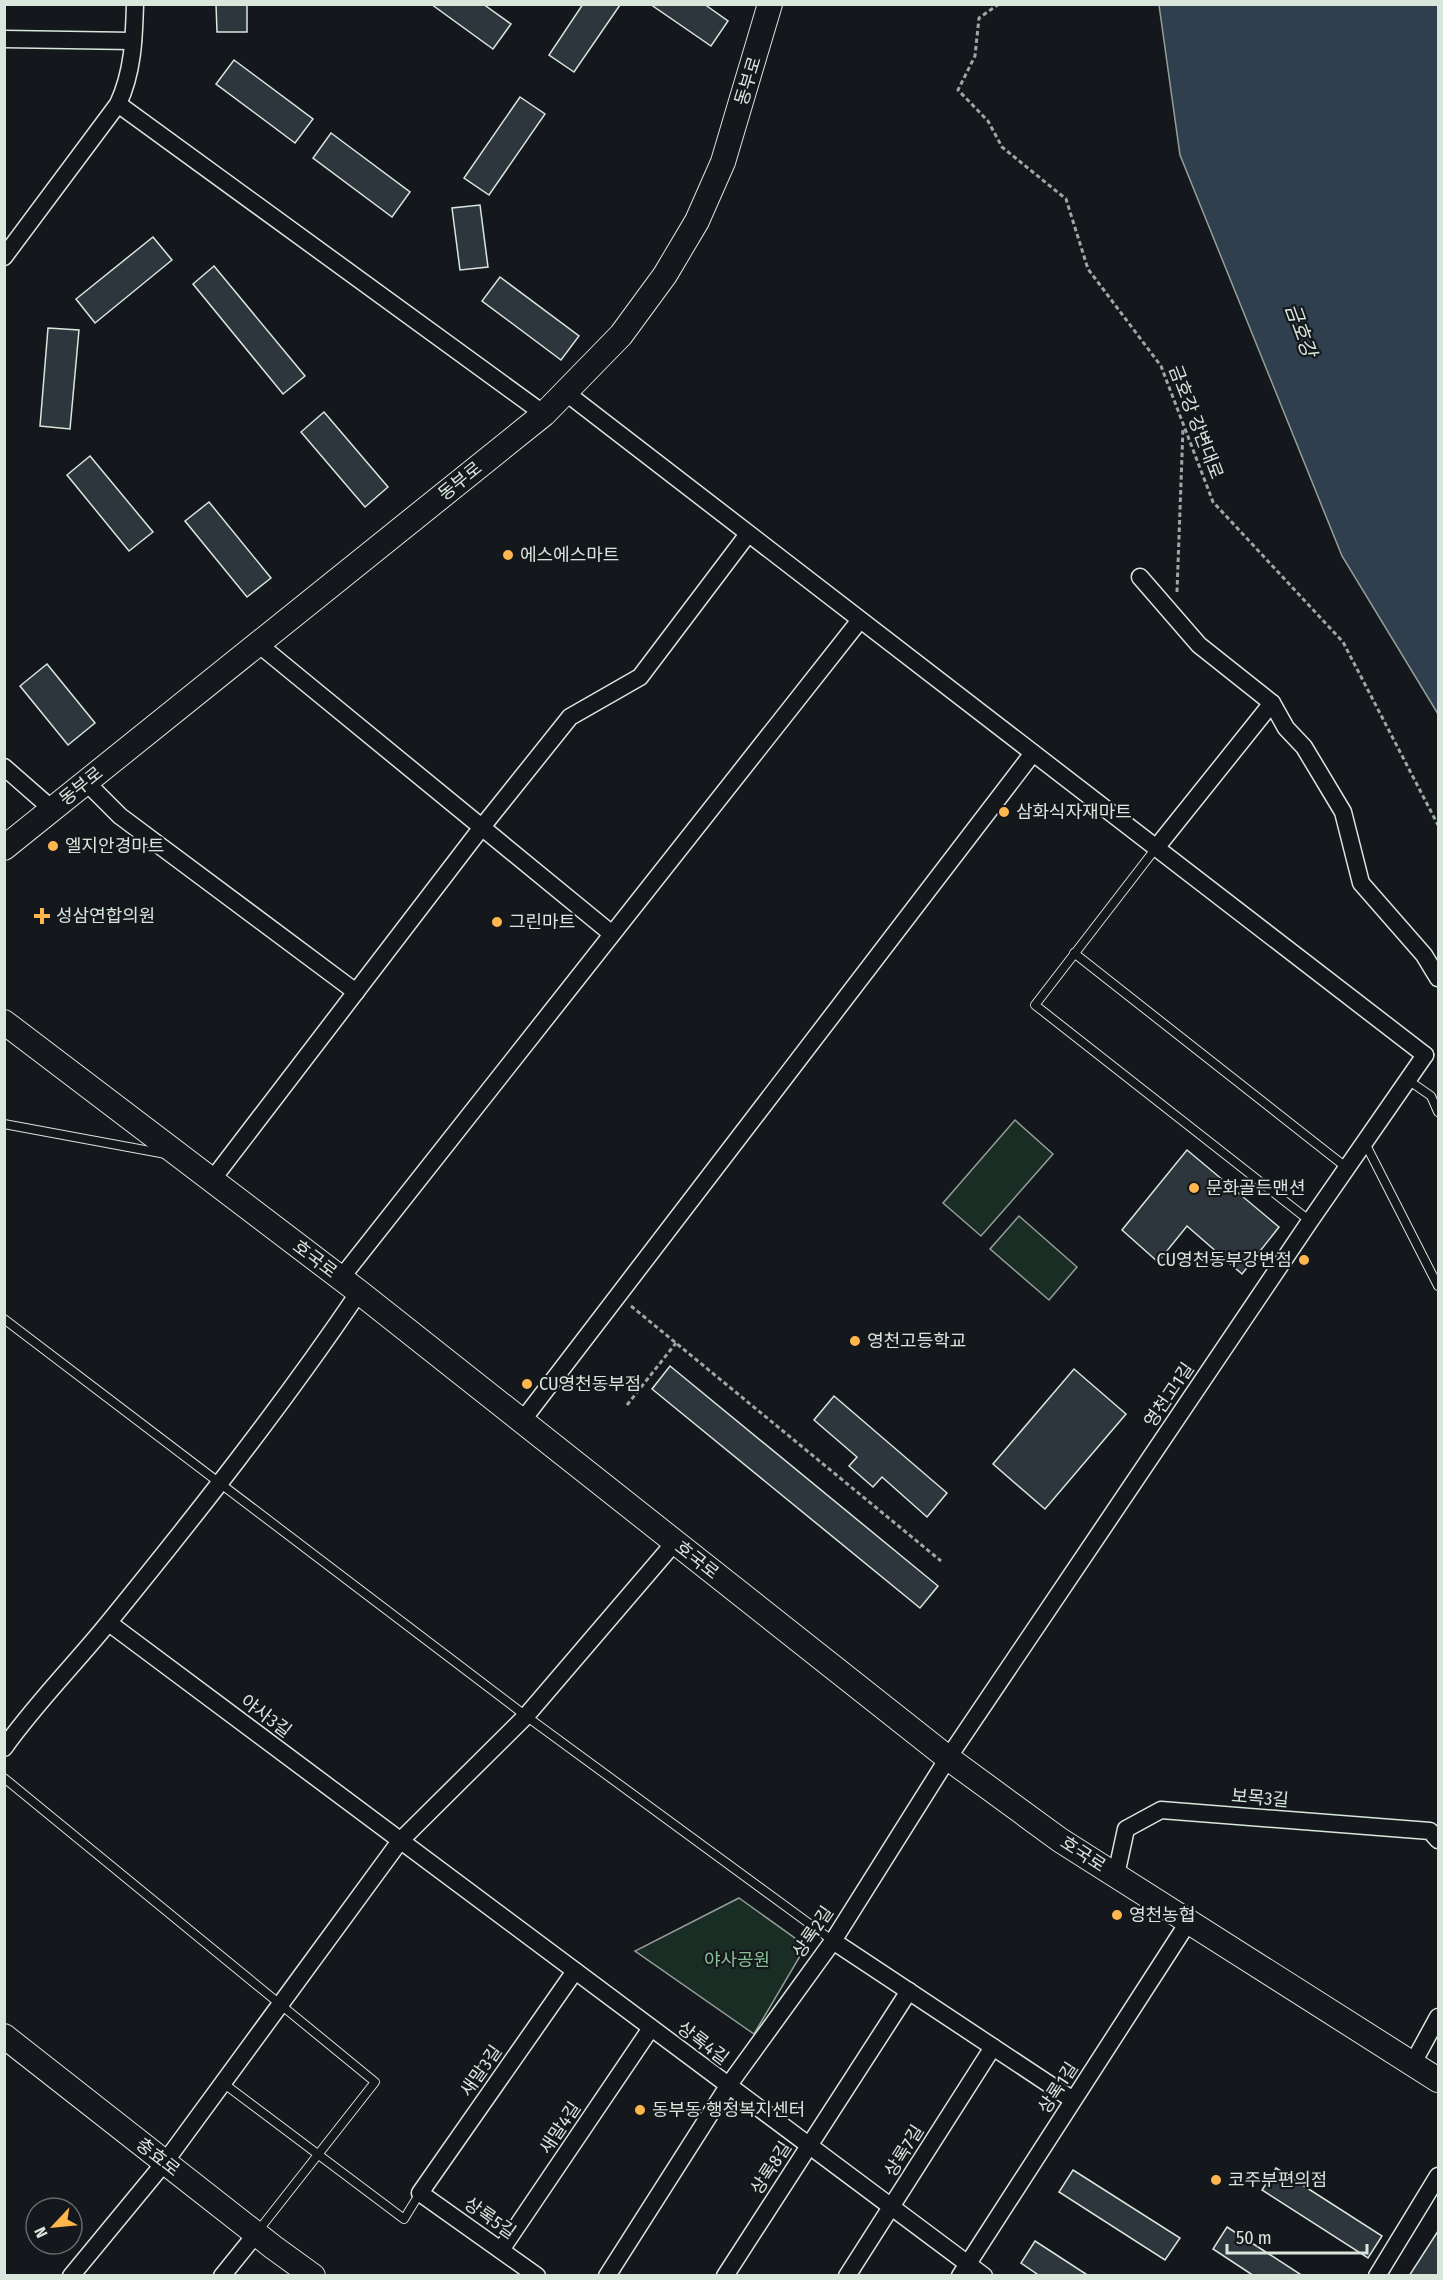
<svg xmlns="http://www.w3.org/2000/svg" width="1443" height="2280" font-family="'Fira Sans Condensed','Noto Sans KR',sans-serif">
<rect width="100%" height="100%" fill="#14181c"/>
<!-- green -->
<g fill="#1a2d24" stroke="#939e99" stroke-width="1.5">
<polygon points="1015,1120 1053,1154 981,1236 943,1203"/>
<polygon points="1019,1216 1077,1267 1049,1300 990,1249"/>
<polygon points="739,1898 806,1946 754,2034 635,1951"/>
</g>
<!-- water -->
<polygon fill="#2f3f4d" stroke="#939e99" stroke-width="1.5" points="1159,5 1438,5 1438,714 1342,556 1180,155"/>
<!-- building -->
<g fill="#2c363c" stroke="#d8e6dc" stroke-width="1.5">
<polygon points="216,4 247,4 247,32 217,32"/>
<polygon points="431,4 483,4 511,24 493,49"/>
<polygon points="583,4 620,5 574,72 549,55"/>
<polygon points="650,4 704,4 728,21 711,46"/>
<polygon points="234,60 313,119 295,143 216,84"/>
<polygon points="520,97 545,114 489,195 464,178"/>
<polygon points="331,133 410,192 392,217 313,158"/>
<polygon points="480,205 488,267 460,270 452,208"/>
<polygon points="153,237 172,260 95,323 76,299"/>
<polygon points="214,266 305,376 283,394 193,284"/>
<polygon points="500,277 579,336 561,360 482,301"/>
<polygon points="48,328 79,330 70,429 40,426"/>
<polygon points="324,412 388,487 365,507 301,432"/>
<polygon points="90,456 153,532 129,551 67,475"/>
<polygon points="209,502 271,578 247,597 185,521"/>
<polygon points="47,664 95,723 68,745 20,686"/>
<polygon points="1187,1150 1279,1227 1242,1274 1187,1226 1158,1262 1122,1230"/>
<polygon points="670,1366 938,1586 920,1608 652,1389"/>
<polygon points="1074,1369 1126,1414 1045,1509 993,1464"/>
<polygon points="834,1396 947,1493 927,1517 882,1477 873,1487 849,1466 857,1457 814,1420"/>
<polygon points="1276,2168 1382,2236 1368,2258 1262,2190"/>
<polygon points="1073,2170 1180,2238 1165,2260 1059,2192"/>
<polygon points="1227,2227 1303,2276 1254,2276 1213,2249"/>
<polygon points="1438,2231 1438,2276 1409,2276"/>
<polygon points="1035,2241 1089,2276 1040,2276 1021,2263"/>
</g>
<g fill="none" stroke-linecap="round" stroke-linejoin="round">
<!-- lane casing -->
<g stroke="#d8e6dc" stroke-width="10">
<g id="lane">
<polyline points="1156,848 1035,1005 1310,1221"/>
<polyline points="1074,953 1347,1168"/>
<polyline points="1408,1080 1431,1096 1438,1112"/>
<polyline points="4,1124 166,1154"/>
<polyline points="1365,1143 1438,1286"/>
<polyline points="4,1319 526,1716 833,1941"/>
<polyline points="4,1778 375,2082 258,2231"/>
<polyline points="223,2083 404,2219 420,2193"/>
</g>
</g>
<!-- street casing -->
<g stroke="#d8e6dc" stroke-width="19">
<g id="street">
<polyline points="4,39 133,41"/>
<polyline points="118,104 544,414"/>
<path d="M4,257L118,104C133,72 134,39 135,4"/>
<polyline points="565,392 1425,1055"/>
<polyline points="1140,577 1199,645 1272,703"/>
<polyline points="257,643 612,934"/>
<polyline points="4,767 52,809"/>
<polyline points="86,782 120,816 356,992"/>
<polyline points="1156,848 1272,703 1286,728 1304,747 1343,812 1361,883 1424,955 1438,978"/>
<polyline points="212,1180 482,827 570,717 640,677 748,534"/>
<polyline points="341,1278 860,620"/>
<polyline points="522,1421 1033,753"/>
<polyline points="109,1623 984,2276"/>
<path d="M4,1748C36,1703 75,1664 109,1622C196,1515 282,1406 359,1292"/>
<polyline points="1116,1875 1126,1829 1161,1810 1430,1831 1438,1840"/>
<polyline points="833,1941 1073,2100"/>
<polyline points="1413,2063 1438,2017"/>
<polyline points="501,2250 651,2028"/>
<polyline points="71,2276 165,2162 400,1841 526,1716 675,1542"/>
<polyline points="222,2276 256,2234"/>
<polyline points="537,2276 420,2193 575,1971"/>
<polyline points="607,2276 728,2086 833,1941 948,1758 1310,1221 1425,1055"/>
<polyline points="725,2276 909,1991"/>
<polyline points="847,2276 993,2047"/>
<polyline points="960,2276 1189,1921"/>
<polyline points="1377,2276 1438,2176"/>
</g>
</g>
<!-- secondary casing -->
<g stroke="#d8e6dc" stroke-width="26">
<g id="secondary">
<polyline points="4,848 544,414 621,335 665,275 697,221 723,162 770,4"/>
<polyline points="4,1022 359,1292 948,1758 1060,1840 1438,2080"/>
<polyline points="4,2036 273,2247 313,2276"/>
</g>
</g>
<!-- path -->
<g stroke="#9da8a2" stroke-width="3" stroke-dasharray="4.5 3" stroke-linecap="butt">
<polyline points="999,4 979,18 975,56 958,90 988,121 1002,147 1066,199 1088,269 1161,366 1213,502 1343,642 1438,825"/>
<polyline points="1177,592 1183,428"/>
<polyline points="631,1306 941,1561"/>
<polyline points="627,1405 676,1343"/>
</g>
<!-- lane -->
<use href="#lane" stroke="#14181c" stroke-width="8"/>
<!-- street -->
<use href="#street" stroke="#14181c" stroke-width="16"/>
<!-- secondary -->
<use href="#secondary" stroke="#14181c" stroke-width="24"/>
</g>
<!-- markers -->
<g fill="#ffb74d" stroke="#14181c" stroke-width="2">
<circle cx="508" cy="555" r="6"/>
<circle cx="1004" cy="812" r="6"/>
<circle cx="53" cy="846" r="6"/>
<path d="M39 907h6v6h6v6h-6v6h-6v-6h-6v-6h6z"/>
<circle cx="497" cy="922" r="6"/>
<circle cx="1194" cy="1188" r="6"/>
<circle cx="1304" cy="1260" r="6"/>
<circle cx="855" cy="1341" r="6"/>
<circle cx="527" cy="1384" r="6"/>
<circle cx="1117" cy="1915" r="6"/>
<circle cx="640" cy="2110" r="6"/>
<circle cx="1216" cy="2180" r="6"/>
</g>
<g text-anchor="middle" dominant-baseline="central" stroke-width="4.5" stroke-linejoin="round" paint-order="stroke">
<!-- street labels -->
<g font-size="18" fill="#d8e6dc" stroke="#14181c">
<text transform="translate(748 81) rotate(-73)">동부로</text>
<text transform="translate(1196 422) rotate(69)">금호강 강변대로</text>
<text transform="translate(460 481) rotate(-39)">동부로</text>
<text transform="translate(81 786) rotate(-39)">동부로</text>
<text transform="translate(315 1259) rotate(37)">호국로</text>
<text transform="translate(1169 1395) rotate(-56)">영천고1길</text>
<text transform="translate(697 1560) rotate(38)">호국로</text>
<text transform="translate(266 1716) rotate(37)">야사3길</text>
<text transform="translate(1260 1798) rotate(5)">보목3길</text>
<text transform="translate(1083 1854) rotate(33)">호국로</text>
<text transform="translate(813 1932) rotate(-56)">상록2길</text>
<text transform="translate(703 2043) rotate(37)">상록4길</text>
<text transform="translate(481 2071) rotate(-55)">새말3길</text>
<text transform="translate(1058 2088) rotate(-57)">상록1길</text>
<text transform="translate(560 2128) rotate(-56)">새말4길</text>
<text transform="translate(904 2151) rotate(-58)">상록7길</text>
<text transform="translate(158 2157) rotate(38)">충효로</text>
<text transform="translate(771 2168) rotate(-57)">상록8길</text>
<text transform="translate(490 2218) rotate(35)">상록5길</text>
</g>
<!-- poi labels -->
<g font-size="18" fill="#d8e6dc" stroke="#14181c" text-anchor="start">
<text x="520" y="555">에스에스마트</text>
<text x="1016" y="812">삼화식자재마트</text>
<text x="65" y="846">엘지안경마트</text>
<text x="56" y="916">성삼연합의원</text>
<text x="509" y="922">그린마트</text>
<text x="1206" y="1188">문화골든맨션</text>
<text x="1292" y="1260" text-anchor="end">CU영천동부강변점</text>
<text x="867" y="1341">영천고등학교</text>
<text x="539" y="1384">CU영천동부점</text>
<text x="1129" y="1915">영천농협</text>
<text x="652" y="2110">동부동 행정복지센터</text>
<text x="1228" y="2180">코주부편의점</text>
</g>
<!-- park labels -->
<g font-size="18" fill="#8ac095" stroke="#14181c">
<text x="737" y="1960">야사공원</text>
</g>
<!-- water labels -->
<g font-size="20" font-style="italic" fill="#d8e6dc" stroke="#14181c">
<text transform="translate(1301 330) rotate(70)">금호강</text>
</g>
</g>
<!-- border -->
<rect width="1443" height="2280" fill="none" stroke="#d8e6dc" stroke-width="12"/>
<!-- north arrow -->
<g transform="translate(54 2226) rotate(244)"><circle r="28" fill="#14181c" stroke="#626a69" stroke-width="1.5"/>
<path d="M0-4.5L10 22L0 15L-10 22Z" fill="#ffb74d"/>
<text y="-9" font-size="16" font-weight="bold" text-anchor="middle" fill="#d8e6dc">N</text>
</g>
<!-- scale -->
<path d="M1227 2244v9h140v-9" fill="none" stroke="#d8e6dc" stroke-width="3"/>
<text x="1236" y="2244" font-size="18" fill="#d8e6dc" stroke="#14181c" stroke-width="4.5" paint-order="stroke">50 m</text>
</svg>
